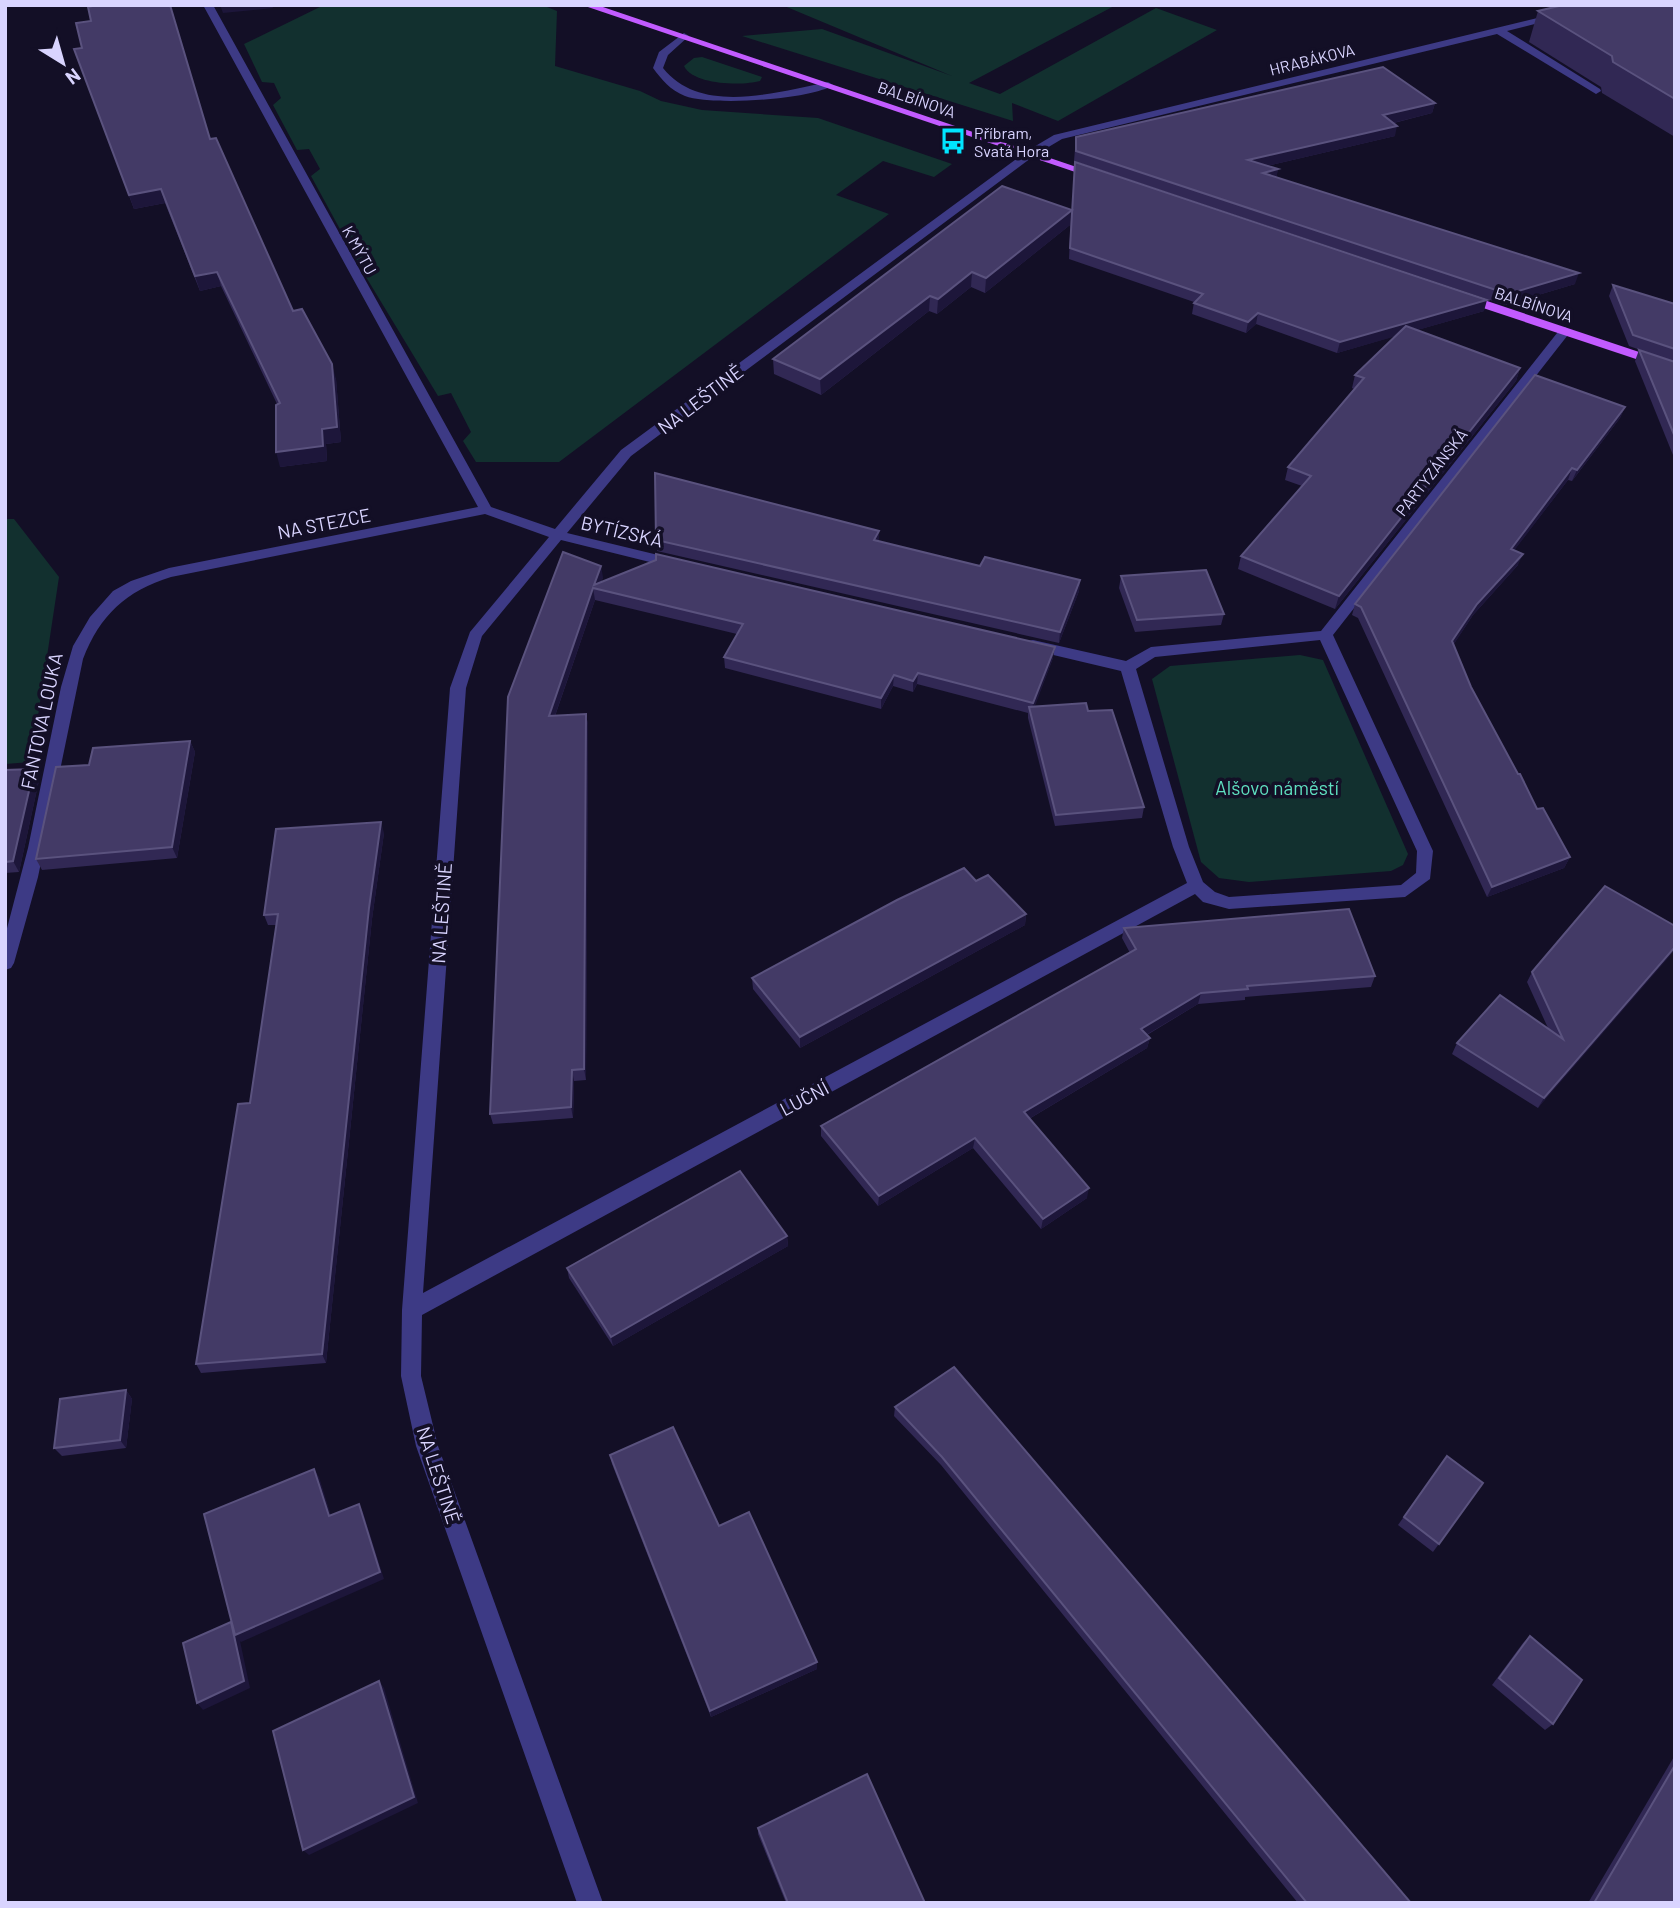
<svg xmlns="http://www.w3.org/2000/svg" width="1680" height="1908" font-family="Barlow,sans-serif">
<rect width="100%" height="100%" fill="#130f26"/>
<!-- green -->
<g fill="#12302f">
<polygon points="324,5 542,5 557,11 555,66 640,91 661,101 702,110 818,118 952,164 934,177 883,161 836,195 889,214 559,462 476,462 463,441 471,432 451,393 438,396 366,277 311,176 320,169 309,149 297,150 273,105 281,98 274,83 262,82 244,44"/>
<polygon points="782,5 1116,5 969,83 1000,94 1156,8 1217,30 1058,121 1012,103 1013,121 742,36 822,29 952,76"/>
<path d="M702,57L762,77L760,81C742,86 693,85 684,66L694,58Z"/>
<polygon points="5,519 14,519 59,577 31,762 5,764"/>
<polygon points="1300,655 1323,660 1408,854 1403,865 1391,871 1249,882 1219,878 1201,862 1152,679 1170,666"/>
</g>
<g fill="none" stroke-linecap="round" stroke-linejoin="round">
<!-- minor -->
<g fill="#3d3a85" fill-rule="evenodd">
<path d="M203,5H213L491,507L555,529L621,450L1027,151L1054,135L1591,5H1609L1507,31L1600,89L1601,91L1596,94L1497,34L1062,139L1035,155L631,456L567,533L683,561V567L678,569L561,540L482,636L466,688L423,1293L1187,883L1173,847L1121,671L1028,649L1026,645L1028,641L1033,640L1126,661L1151,647L1321,631L1561,328L1565,327L1571,331L1333,635L1433,851L1430,879L1405,897L1229,909L1203,902L1195,894L422,1315L421,1376L438,1446L603,1903H577L416,1446L401,1376L402,1310L450,688L470,632L549,537L485,514L171,577C126,591 100,615 83,659L38,877L14,963L11,968L5,970V936L28,848L61,687L73,646L90,617L113,591L131,581L169,568L478,507ZM1320,640L1417,851L1416,873L1401,885L1229,897L1215,892L1203,882L1189,847L1136,669L1155,657Z"/>
<path d="M684,33L689,36L668,55L663,68C701,116 777,92 828,82L833,85C811,100 711,106 685,96C670,90 662,80 653,68L659,52Z"/>
</g>
<!-- major -->
<g fill="#c25bff" fill-rule="evenodd">
<polygon points="582,5 597,5 1103,176 1093,178"/>
<polygon points="1466,294 1675,364 1675,372 1462,301 1460,298"/>
</g>
</g>
<!-- wall -->
<g fill="#312854">
<polygon points="1675,5 1675,137 1602,93 1601,87 1529,42 1538,11"/>
<polygon points="74,49 210,139 293,311 336,379 341,442 326,444 327,461 280,467 277,404 221,286 200,291 165,203 134,209"/>
<polygon points="1435,103 1432,113 1394,123 1395,136 1267,166 1278,169 1276,177 1575,284 1505,305 1074,161 1076,137"/>
<polygon points="1074,173 1484,311 1417,330 1520,368 1516,381 1335,609 1238,569 1241,556 1302,486 1285,480 1288,467 1354,389 1352,388 1355,375 1395,336 1337,353 1256,324 1246,333 1192,314 1194,302 1069,259 1071,212 1070,225 985,293 971,287 937,314 929,311 821,395 774,374 773,359 1072,210"/>
<polygon points="1613,285 1675,304 1675,362 1629,346 1609,296"/>
<polygon points="1639,350 1675,362 1675,460 1635,361"/>
<polygon points="1625,407 1620,418 1572,481 1568,480 1514,550 1518,565 1473,615 1453,645 1471,687 1537,809 1570,857 1564,868 1487,897 1358,618 1352,615 1355,604"/>
<polygon points="656,540 879,541 980,566 1080,580 1079,591 1059,643 657,551"/>
<polygon points="1121,576 1224,614 1221,625 1135,632 1119,588"/>
<polygon points="603,577 601,583 1053,658 1034,707 1088,711 1144,807 1142,818 1055,826 1028,718 1028,713 917,684 913,692 893,686 881,709 725,668 724,657 737,634 595,600 555,716 586,714 588,725 586,1080 574,1081 573,1118 493,1124 490,1114 508,697"/>
<polygon points="190,741 195,752 177,858 42,870 36,859 89,765"/>
<polygon points="34,769 39,780 19,872 5,873 5,770"/>
<polygon points="384,833 372,919 326,1363 201,1373 196,1364 250,1103 276,925 268,925 264,915"/>
<polygon points="976,881 1026,914 1025,925 800,1048 753,989 752,978"/>
<polygon points="1675,926 1538,1108 1452,1054 1457,1043 1548,1028 1527,982 1532,972"/>
<polygon points="1124,928 1375,976 1371,987 1245,997 1245,1000 1198,1004 1147,1035 1150,1038 1147,1048 1029,1119 1087,1198 1041,1229 973,1148 878,1206 821,1136 821,1126 1130,953 1122,938"/>
<polygon points="787,1236 788,1246 613,1346 569,1278 567,1268"/>
<polygon points="126,1390 132,1399 126,1448 62,1456 54,1448"/>
<polygon points="895,1407 1411,1903 1298,1903 941,1465 894,1416"/>
<polygon points="610,1455 719,1526 817,1669 711,1717 612,1464"/>
<polygon points="1447,1456 1483,1483 1433,1552 1398,1525"/>
<polygon points="1530,1636 1553,1724 1545,1730 1492,1685 1523,1643"/>
<polygon points="1675,1755 1675,1903 1588,1903"/>
<polygon points="758,1828 925,1903 786,1903 758,1834"/>
</g>
<!-- shaded-wall -->
<g fill="#1d163a">
<polygon points="220,5 272,5 273,8 223,13"/>
<polygon points="1435,103 1432,113 1381,126 1383,115"/>
<polygon points="1397,126 1395,136 1246,171 1248,160"/>
<polygon points="1278,169 1276,180 1263,173"/>
<polygon points="161,189 165,203 134,209 129,195"/>
<polygon points="1072,210 1070,225 985,293 986,278"/>
<polygon points="217,272 221,286 200,291 195,276"/>
<polygon points="972,272 971,287 937,314 938,299"/>
<polygon points="1579,273 1575,284 1505,305 1508,294"/>
<polygon points="930,296 929,311 821,395 820,379"/>
<polygon points="1487,300 1484,311 1337,353 1340,342"/>
<polygon points="1258,313 1256,324 1246,333 1248,322"/>
<polygon points="332,364 336,379 341,442 326,444 327,461 280,467 276,452 322,429"/>
<polygon points="1520,368 1516,381 1335,609 1339,596"/>
<polygon points="1625,407 1620,418 1572,481 1577,470"/>
<polygon points="1572,468 1568,480 1507,560 1511,549"/>
<polygon points="879,531 879,543 874,540"/>
<polygon points="1523,554 1518,565 1473,615 1448,653 1452,641 1477,604"/>
<polygon points="601,566 603,577 598,590 594,585"/>
<polygon points="1080,580 1079,591 1059,643 1060,632"/>
<polygon points="593,588 595,600 551,727 549,716"/>
<polygon points="1055,647 1053,658 1032,714 1033,703"/>
<polygon points="918,673 917,684 913,692 913,681"/>
<polygon points="894,675 893,686 881,709 881,698"/>
<polygon points="586,714 588,725 586,1080 584,1069"/>
<polygon points="190,741 195,752 177,858 172,847"/>
<polygon points="34,769 39,780 19,872 13,861"/>
<polygon points="381,822 384,833 372,919 326,1363 322,1354 369,908"/>
<polygon points="1570,857 1564,868 1487,897 1492,887"/>
<polygon points="1026,914 1025,925 800,1048 800,1037"/>
<polygon points="1675,947 1675,950 1538,1108 1544,1098"/>
<polygon points="1201,993 1198,1004 1139,1039 1141,1029"/>
<polygon points="1150,1038 1147,1048 1022,1123 1024,1112"/>
<polygon points="572,1070 574,1081 573,1118 571,1107"/>
<polygon points="975,1138 973,1148 878,1206 879,1196"/>
<polygon points="1089,1188 1087,1198 1041,1229 1043,1219"/>
<polygon points="787,1236 788,1246 613,1346 611,1337"/>
<polygon points="126,1390 132,1399 126,1448 120,1440"/>
<polygon points="314,1469 319,1477 334,1525 329,1516"/>
<polygon points="359,1504 363,1512 384,1579 241,1642 240,1641 250,1688 203,1710 197,1703 231,1622"/>
<polygon points="817,1662 817,1669 711,1717 710,1711"/>
<polygon points="379,1681 384,1688 418,1803 309,1855 303,1850"/>
</g>
<!-- building -->
<g fill="#433a66" stroke="#5a527e" stroke-width="2">
<polygon points="97,5 170,5 210,139 216,138 293,311 302,309 332,364 337,427 322,429 323,446 276,452 276,405 280,403 217,272 195,276 161,189 129,195 74,49 82,48 76,23 91,21 88,7"/>
<polygon points="1563,5 1675,5 1675,99 1613,62 1612,56 1538,11"/>
<polygon points="1383,67 1435,103 1383,115 1397,126 1248,160 1278,169 1263,173 1579,273 1508,294 1076,151 1076,137"/>
<polygon points="1075,162 1487,300 1340,342 1258,313 1248,322 1194,303 1203,294 1070,248"/>
<polygon points="1002,186 1072,210 986,278 972,272 938,299 930,296 820,379 773,359"/>
<polygon points="1613,285 1675,304 1675,349 1633,335"/>
<polygon points="1406,326 1520,368 1339,596 1241,556 1311,476 1288,467 1364,378 1355,375"/>
<polygon points="1639,350 1675,362 1675,437"/>
<polygon points="1535,375 1625,407 1577,470 1572,468 1511,549 1523,554 1477,604 1452,641 1471,687 1518,774 1520,774 1537,809 1543,808 1570,857 1492,887 1361,607 1355,604"/>
<polygon points="655,473 879,531 874,540 980,566 985,557 1080,580 1060,632 656,540"/>
<polygon points="563,552 601,566 594,585 656,560 656,554 1055,647 1033,703 918,673 913,681 894,675 881,698 724,657 743,624 593,588 549,716 586,714 584,1069 572,1070 571,1107 490,1114 508,697"/>
<polygon points="1206,570 1224,614 1137,620 1121,576"/>
<polygon points="1086,703 1088,711 1112,710 1144,807 1056,815 1029,707"/>
<polygon points="190,741 172,847 36,859 56,767 89,765 93,748"/>
<polygon points="34,769 13,861 5,862 5,770"/>
<polygon points="381,822 369,908 322,1354 196,1364 238,1104 250,1103 278,914 264,915 276,829"/>
<polygon points="964,868 976,881 988,875 1026,914 800,1037 752,978 897,900"/>
<polygon points="1605,886 1675,926 1675,947 1544,1098 1457,1043 1500,995 1563,1039 1532,972"/>
<polygon points="1349,909 1375,976 1247,986 1248,989 1201,993 1141,1029 1150,1038 1024,1112 1089,1188 1043,1219 975,1138 879,1196 821,1126 1136,949 1124,928"/>
<polygon points="740,1171 787,1236 611,1337 567,1268"/>
<polygon points="954,1367 1411,1903 1307,1903 942,1457 895,1407"/>
<polygon points="126,1390 120,1440 54,1448 60,1399"/>
<polygon points="673,1427 719,1526 749,1512 817,1662 710,1711 610,1455"/>
<polygon points="1447,1456 1483,1483 1439,1544 1404,1517"/>
<polygon points="314,1469 329,1516 359,1504 380,1572 235,1635 204,1514"/>
<polygon points="231,1622 244,1681 197,1703 183,1643"/>
<polygon points="1530,1636 1582,1680 1553,1724 1499,1678"/>
<polygon points="379,1681 414,1797 303,1850 273,1731"/>
<polygon points="1675,1765 1675,1903 1594,1903"/>
<polygon points="867,1774 925,1903 788,1903 758,1828"/>
</g>
<!-- icons -->
<defs>
<g id="bus-bare" transform="scale(2.1)"><path d="M-5-6H5V4H4V6H2V4H-2V6H-4V4H-5ZM-3.5-4V0h7V-4ZM-3.5 1.2v1.5H-2V1.2ZM2 1.2v1.5H3.5V1.2Z" fill="#00e5ff" stroke="#130f26" stroke-width="2.5" paint-order="stroke"/></g>
</defs>
<g fill-rule="evenodd">
<use href="#bus-bare" x="953" y="141"/>
</g>
<g text-anchor="middle" dominant-baseline="central" stroke-width="7" stroke-linejoin="round" paint-order="stroke">
<!-- far-street labels -->
<g font-size="16" fill="#d9d4ff" stroke="#130f26">
<text transform="translate(1312 59) rotate(-14)">HRABÁKOVA</text>
<text transform="translate(917 99) rotate(19)">BALBÍNOVA</text>
<text transform="translate(360 250) rotate(61)">K MÝTU</text>
<text transform="translate(1534 304) rotate(18)">BALBÍNOVA</text>
<text transform="translate(1431 472) rotate(-52)">PARTYZÁNSKÁ</text>
</g>
<!-- far-poi labels -->
<g font-size="16" fill="#d9d4ff" stroke="#130f26" text-anchor="start">
<text x="974" y="132">Příbram,<tspan x="974" dy="18">Svatá Hora</tspan></text>
</g>
<!-- street labels -->
<g font-size="19" fill="#d9d4ff" stroke="#130f26">
<text transform="translate(700 399) rotate(-37)">NA LEŠTINĚ</text>
<text transform="translate(324 523) rotate(-11)">NA STEZCE</text>
<text transform="translate(622 531) rotate(13)">BYTÍZSKÁ</text>
<text transform="translate(41 721) rotate(-78)">FANTOVA LOUKA</text>
<text transform="translate(441 913) rotate(-86)">NA LEŠTINĚ</text>
<text transform="translate(804 1098) rotate(-28)">LUČNÍ</text>
<text transform="translate(439 1475) rotate(72)">NA LEŠTINĚ</text>
</g>
<!-- park labels -->
<g font-size="19" fill="#5fe0c0" stroke="#130f26">
<text x="1277" y="787">Alšovo náměstí</text>
</g>
</g>
<!-- border -->
<rect width="1680" height="1908" fill="none" stroke="#d9d4ff" stroke-width="14"/>
<!-- north arrow -->
<g transform="translate(63 63) rotate(143)" stroke="#130f26" stroke-width="5" paint-order="stroke">
<path d="M0-5L12 26L0 18L-12 26Z" fill="#d9d4ff"/>
<text y="-10" font-size="19" font-weight="bold" text-anchor="middle" fill="#d9d4ff">N</text>
</g>
</svg>
